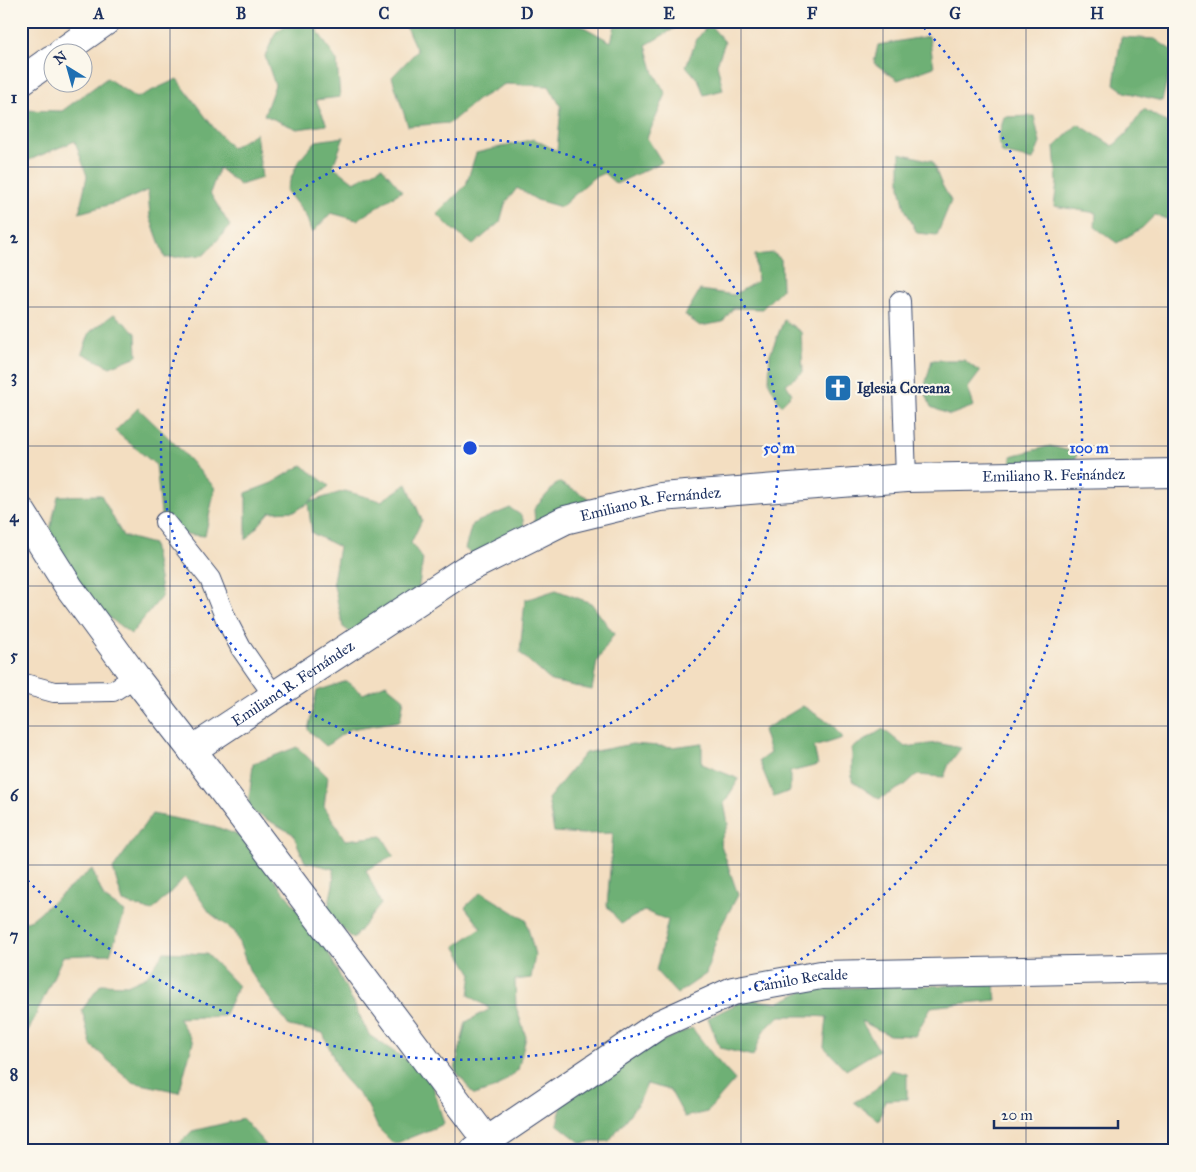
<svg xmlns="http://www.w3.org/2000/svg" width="1196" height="1172" font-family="'IM FELL Great Primer',serif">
<rect width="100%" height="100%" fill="#fbf7ec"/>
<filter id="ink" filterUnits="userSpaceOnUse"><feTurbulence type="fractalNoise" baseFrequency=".02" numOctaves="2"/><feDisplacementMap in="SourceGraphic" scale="10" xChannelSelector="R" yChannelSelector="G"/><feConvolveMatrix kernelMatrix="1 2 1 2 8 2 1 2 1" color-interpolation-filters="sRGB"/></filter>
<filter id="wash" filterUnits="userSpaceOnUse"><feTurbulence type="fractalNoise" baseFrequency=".0096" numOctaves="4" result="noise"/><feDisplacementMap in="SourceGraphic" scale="20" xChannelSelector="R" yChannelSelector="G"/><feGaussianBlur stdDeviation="1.12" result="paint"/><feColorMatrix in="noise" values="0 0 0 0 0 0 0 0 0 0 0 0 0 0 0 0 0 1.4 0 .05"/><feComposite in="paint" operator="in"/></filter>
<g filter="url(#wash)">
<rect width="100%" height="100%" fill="#f3dec1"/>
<!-- forest -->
<g fill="#6eb074" stroke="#447069">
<polygon points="293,21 311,21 337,61 340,97 316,100 327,125 297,129 264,115 275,85 265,56 276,32"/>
<polygon points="406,21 573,21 611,42 616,21 674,21 677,27 646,45 654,73 666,94 647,138 662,162 616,184 604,173 593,178 561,207 537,200 517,188 505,204 500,222 473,245 451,228 437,214 466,185 476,153 534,139 557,151 561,107 549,86 505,84 477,100 450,123 408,126 392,77 417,51 407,29"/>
<polygon points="709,24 725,42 717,64 723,90 704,95 699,81 686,66 697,39"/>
<polygon points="929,36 934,67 898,80 874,63 878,45"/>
<polygon points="1121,37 1155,39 1174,52 1162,101 1125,92 1114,84"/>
<polygon points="107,78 136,98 177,79 214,128 232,148 256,133 262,178 240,185 219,168 210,193 230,226 204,255 165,258 150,217 148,190 126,200 79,213 87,176 75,141 22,163 21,162 21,110 62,111"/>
<polygon points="1144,109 1171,125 1168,156 1175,146 1175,222 1155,215 1142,228 1117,243 1095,227 1096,213 1054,206 1057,183 1054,147 1078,124 1113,146 1127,133"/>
<polygon points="1034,116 1040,143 1033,160 1002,153 998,139 1004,117"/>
<polygon points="344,137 333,166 354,182 382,167 402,191 357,220 331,213 312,233 306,216 286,190 298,162 316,141"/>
<polygon points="900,153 932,161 941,183 951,201 937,235 917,233 905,209 900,187"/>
<polygon points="773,253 781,259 782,289 762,309 733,308 723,322 700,326 685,315 700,290 734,295 757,281 755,255"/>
<polygon points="114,314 136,333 137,356 110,367 82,353 90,332"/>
<polygon points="784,320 801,332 803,372 786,384 792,394 781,405 769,383 770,354"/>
<polygon points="932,360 964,360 980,372 968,388 974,406 950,415 931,407 924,389"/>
<polygon points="138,408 177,446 215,488 205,536 163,532 156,465 115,431"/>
<polygon points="1050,446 1077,453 1073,468 1012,478 1011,456"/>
<polygon points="302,465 329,486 309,502 345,491 381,501 407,484 422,520 411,543 423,559 417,598 357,637 343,627 333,581 339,547 312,533 308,503 296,511 270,512 246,540 246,493 272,483"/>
<polygon points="558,482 587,497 596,513 536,539 534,509"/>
<polygon points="101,495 123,536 153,544 162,596 131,634 69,587 50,530 58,496"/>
<polygon points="510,508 522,516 527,537 477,557 465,549 472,524"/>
<polygon points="556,590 591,603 614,634 597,661 592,690 551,681 520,653 525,600"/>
<polygon points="347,681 363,694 386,684 404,699 400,721 350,729 326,746 308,730 317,691"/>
<polygon points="803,706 833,725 842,738 814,747 818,765 790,772 790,791 774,797 759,761 770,753 763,730"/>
<polygon points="883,729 905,747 937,743 961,748 949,764 944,777 916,775 905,785 879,799 852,781 852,748"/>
<polygon points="702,743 702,764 739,779 724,803 728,824 720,842 738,895 719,930 706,974 677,994 656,971 668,920 644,911 621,924 607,906 613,833 583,834 554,832 548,799 585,753 632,744 673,747"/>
<polygon points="297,747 328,777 324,806 345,840 382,836 394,856 366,870 381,904 353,939 327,912 333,885 334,869 305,862 293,834 248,809 253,764"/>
<polygon points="152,814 214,826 240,836 323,942 369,1035 430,1076 444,1124 394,1144 378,1128 367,1104 341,1075 323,1033 289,1026 250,972 235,932 210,913 185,877 152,911 123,902 113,869"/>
<polygon points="92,869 104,898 125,912 110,954 63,956 29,1030 21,1033 21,923 32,919"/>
<polygon points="481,892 526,920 535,955 531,978 515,980 516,1007 526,1037 518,1070 496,1088 474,1095 455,1070 466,1022 490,1009 469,995 472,974 455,946 481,928 465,907"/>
<polygon points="164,952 207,954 238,986 224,1016 178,1018 193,1042 179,1092 132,1082 91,1045 82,1010 101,984 127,985 147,976"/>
<polygon points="994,984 996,1000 956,1004 931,1007 915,1036 889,1035 861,1021 879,1050 846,1070 824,1047 827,1017 812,1016 780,1016 764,1030 753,1056 720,1048 708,1018 747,999 778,1003 807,989"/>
<polygon points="692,1028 716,1059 735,1080 707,1112 685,1117 670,1090 647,1084 639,1102 609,1141 581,1143 557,1124 563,1101 611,1074 638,1052"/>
<polygon points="891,1070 907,1074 907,1099 885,1100 879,1121 854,1102 874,1091"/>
<polygon points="243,1119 271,1151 172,1151 192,1131"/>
</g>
</g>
<g filter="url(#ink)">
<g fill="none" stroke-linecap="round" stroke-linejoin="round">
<!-- service casing -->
<g stroke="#3b496d" stroke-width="22">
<g id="service">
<polyline points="900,301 906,478"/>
<polyline points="165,522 210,579 226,619 241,648 274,696"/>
<polyline points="21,683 54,692 113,691 135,677"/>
</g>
</g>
<!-- minor casing -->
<g stroke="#3b496d" stroke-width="30">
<g id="minor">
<polyline points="62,52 106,21"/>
<polyline points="21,81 52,59"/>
<polyline points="21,511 69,587 135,677 192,750 487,1141"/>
<path id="s1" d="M192,750L465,570L565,520L660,497L906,478L1175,473"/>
<path id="s2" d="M474,1151L487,1141L660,1024L733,991L821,975L1175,968"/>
</g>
</g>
<!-- service -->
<use href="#service" stroke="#fff" stroke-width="20"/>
<!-- minor -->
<use href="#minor" stroke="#fff" stroke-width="28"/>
</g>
</g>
<!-- grid -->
<path fill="none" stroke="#1b2f5e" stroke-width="1" stroke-opacity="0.55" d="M170,21V1151M313,21V1151M455,21V1151M598,21V1151M741,21V1151M883,21V1151M1026,21V1151M21,167H1175M21,307H1175M21,446H1175M21,586H1175M21,726H1175M21,865H1175M21,1005H1175"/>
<!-- distance rings -->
<g fill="none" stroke="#1d4ed8" stroke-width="2.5" stroke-dasharray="2.5 5">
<circle cx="470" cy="448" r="309"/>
<path d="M919 22A619 619 0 0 1 25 878"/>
</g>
<!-- icons -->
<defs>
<g id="church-square" transform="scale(1.4375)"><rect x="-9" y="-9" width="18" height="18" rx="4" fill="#1f6fb2" stroke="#fbf7ec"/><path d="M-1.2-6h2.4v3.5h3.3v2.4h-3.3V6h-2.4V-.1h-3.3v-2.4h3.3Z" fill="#fff"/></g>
</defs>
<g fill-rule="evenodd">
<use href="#church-square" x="838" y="388"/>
</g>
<g text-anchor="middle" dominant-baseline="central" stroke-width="4.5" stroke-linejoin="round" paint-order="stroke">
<!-- poi labels -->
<g font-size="15" font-weight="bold" fill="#1b2f5e" stroke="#fbf7ec" text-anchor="start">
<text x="857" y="388">Iglesia Coreana</text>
</g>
<!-- street labels -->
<g font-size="15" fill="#1b2f5e" stroke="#fbf7ec">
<text stroke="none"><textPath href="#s1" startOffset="931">Emiliano R. Fernández</textPath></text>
<text stroke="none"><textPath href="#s1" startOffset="526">Emiliano R. Fernández</textPath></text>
<text stroke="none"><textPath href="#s1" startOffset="121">Emiliano R. Fernández</textPath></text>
<text stroke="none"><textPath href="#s2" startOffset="374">Camilo Recalde</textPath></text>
</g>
</g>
<circle cx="470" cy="448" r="8" fill="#1d4ed8" stroke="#fbf7ec" stroke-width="2.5"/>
<g font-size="15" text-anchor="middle" font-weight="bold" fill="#1d4ed8" stroke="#fbf7ec" stroke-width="4.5" stroke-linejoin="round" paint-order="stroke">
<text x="779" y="453">50 m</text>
<text x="1089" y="453">100 m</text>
</g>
<!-- margin -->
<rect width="1196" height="1172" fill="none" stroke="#fbf7ec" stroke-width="55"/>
<!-- north arrow -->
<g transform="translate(68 68) rotate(323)"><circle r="24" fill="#fbf7ec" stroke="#a1a7b3"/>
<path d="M0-4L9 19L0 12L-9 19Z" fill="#1f6fb2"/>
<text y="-8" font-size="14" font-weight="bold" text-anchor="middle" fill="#1b2f5e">N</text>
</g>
<!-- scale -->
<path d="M994 1120v8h124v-8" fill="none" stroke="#1b2f5e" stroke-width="2.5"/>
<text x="1001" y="1120" font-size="15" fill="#1b2f5e" stroke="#fbf7ec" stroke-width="4" paint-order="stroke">20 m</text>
<rect x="28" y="28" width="1140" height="1116" fill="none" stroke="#1b2f5e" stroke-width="2"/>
<g font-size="16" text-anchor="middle" font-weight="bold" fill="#1b2f5e">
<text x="99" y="19">A</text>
<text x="241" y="19">B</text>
<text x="384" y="19">C</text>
<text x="527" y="19">D</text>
<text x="669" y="19">E</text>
<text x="812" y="19">F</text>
<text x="955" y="19">G</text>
<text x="1097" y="19">H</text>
<text x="14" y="103">1</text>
<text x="14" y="243">2</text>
<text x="14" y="382">3</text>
<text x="14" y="522">4</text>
<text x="14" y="661">5</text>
<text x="14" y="801">6</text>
<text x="14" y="941">7</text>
<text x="14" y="1080">8</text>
</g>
</svg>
